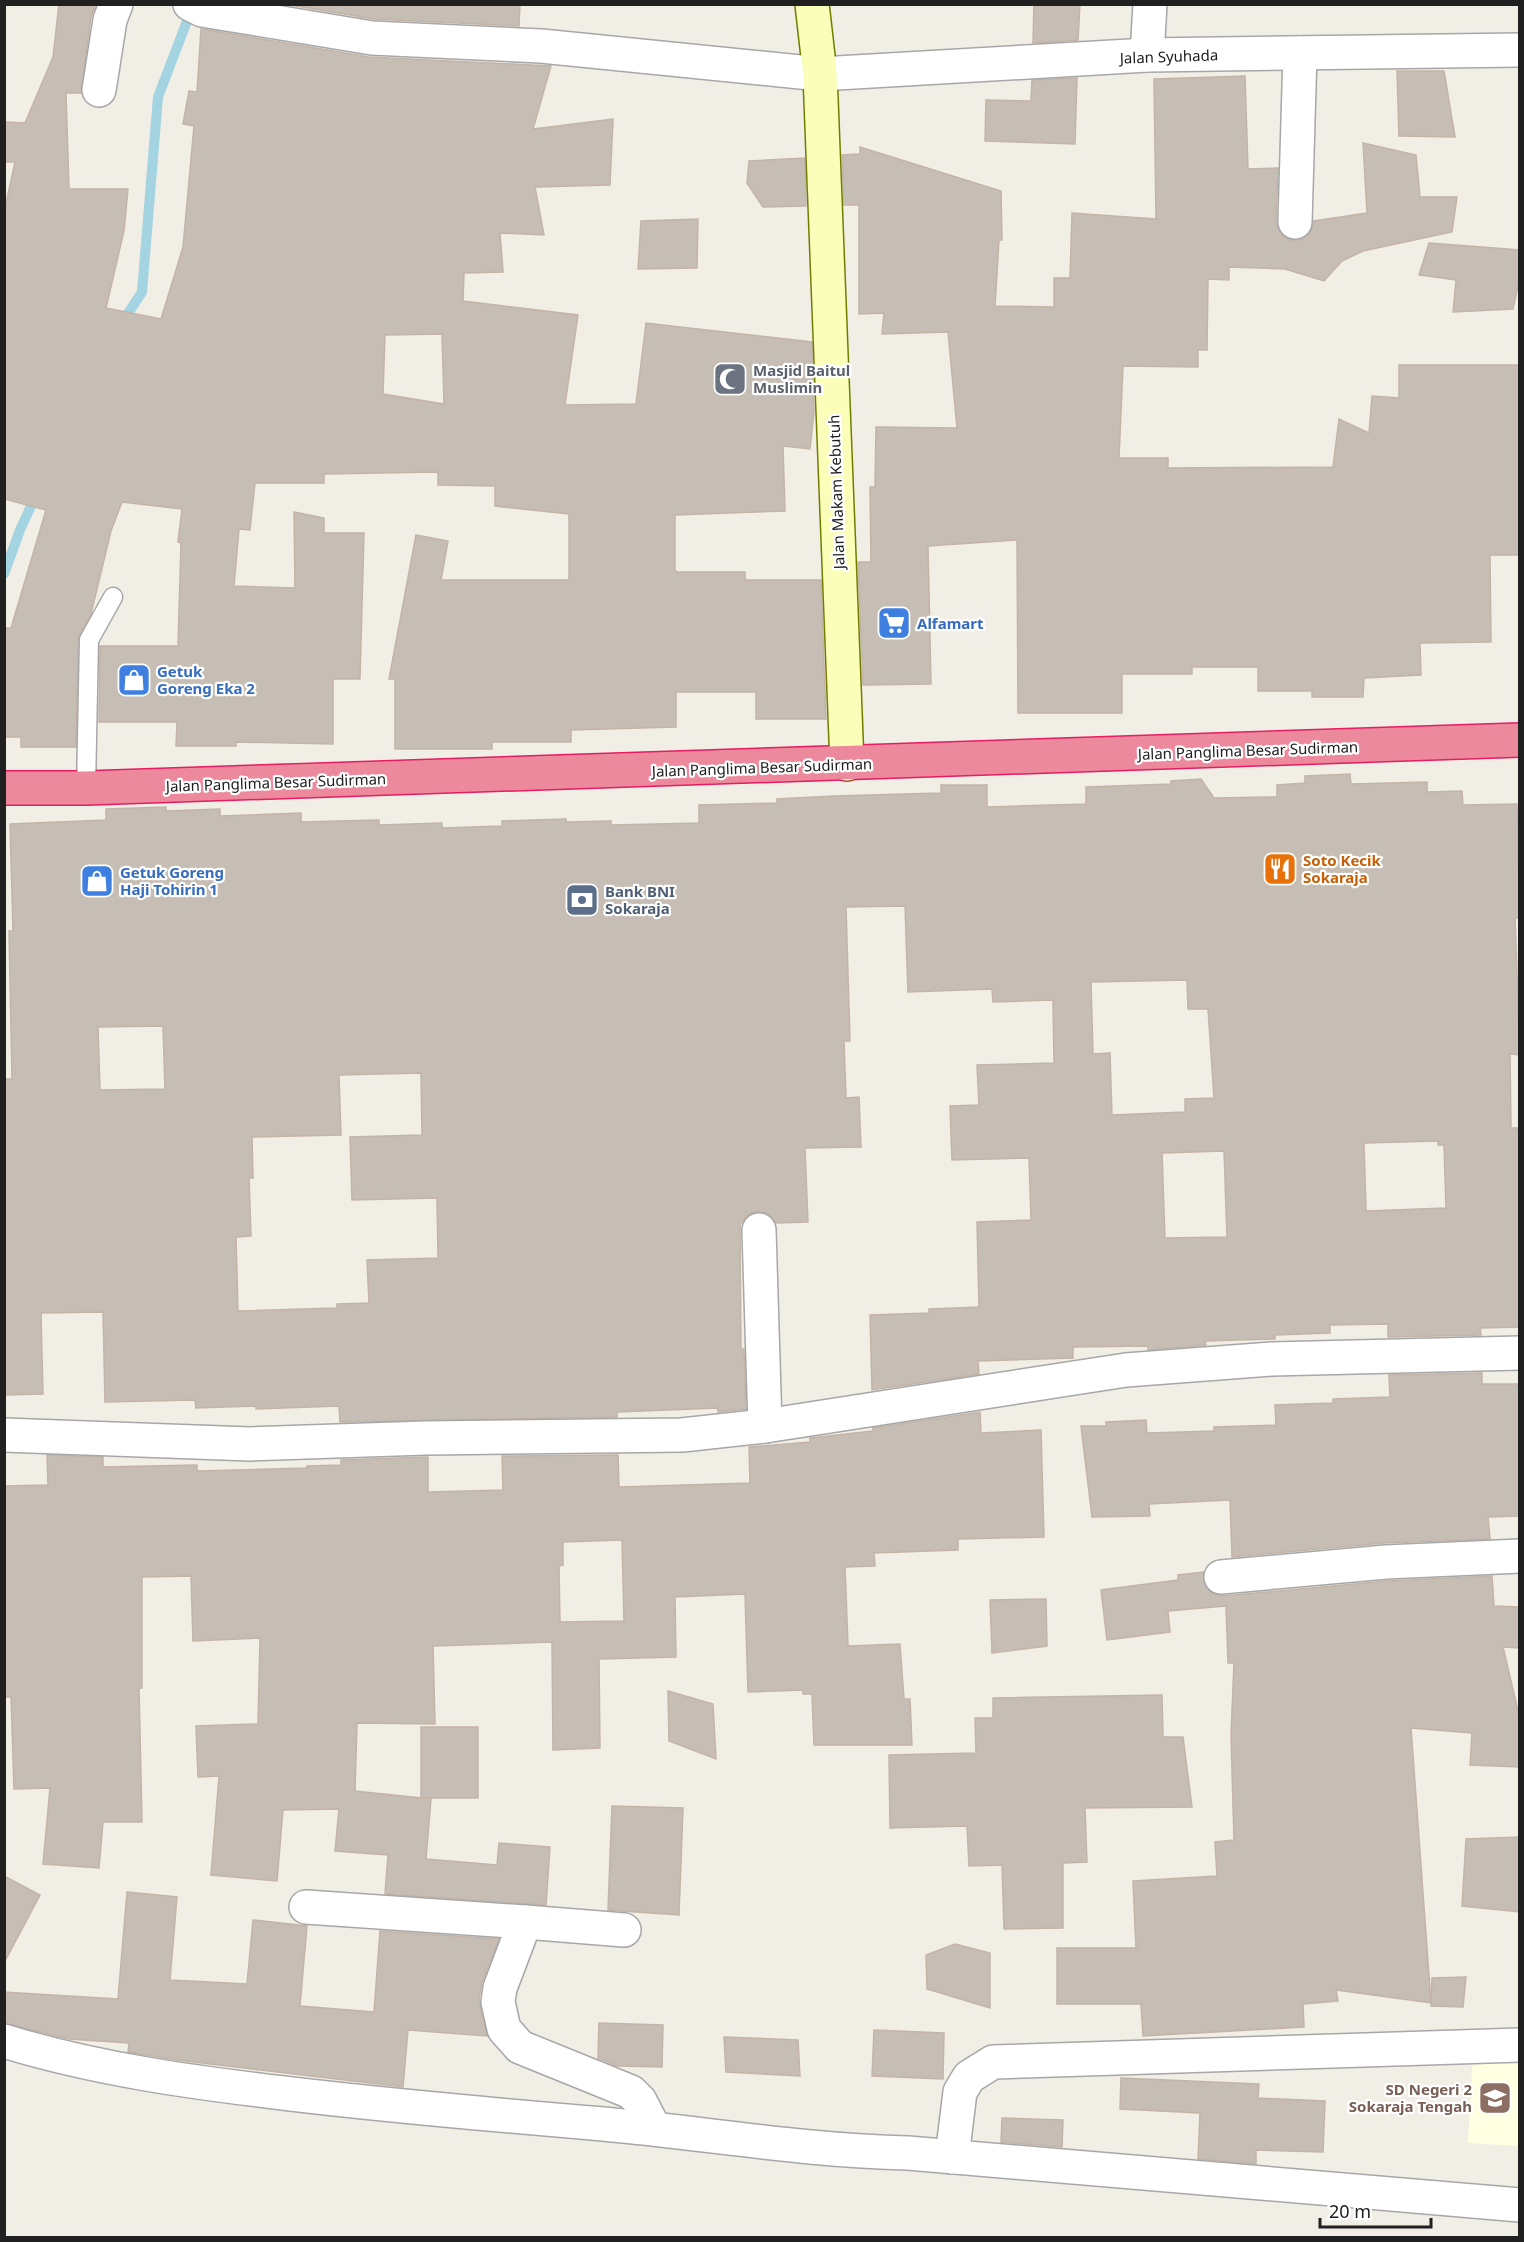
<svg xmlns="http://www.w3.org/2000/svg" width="1524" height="2242" font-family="'Noto Sans',sans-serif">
<rect width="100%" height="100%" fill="#f1eee6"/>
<!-- education -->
<polygon fill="#ffffe1" points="1473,2053 1519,2053 1519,2146 1468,2143"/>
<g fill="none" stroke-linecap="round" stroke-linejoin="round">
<!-- stream -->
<g stroke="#a4d3e1" stroke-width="10">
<polyline points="121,324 142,292 158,97 192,8"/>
<polyline points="4,574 20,530 37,493"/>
</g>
</g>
<!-- building -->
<g fill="#c6bdb5" stroke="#c4b4a7" stroke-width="1.5" fill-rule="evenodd">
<path d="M59,4H96L91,17L81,93H66L69,189H128L124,231L106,308L161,319L183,247L194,126L183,124L189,91L197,92L201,29L369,57L551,66L533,129L613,119L610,185L535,187L544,235L500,233L503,272L464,273L463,301L578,315L565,405L636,404L646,323L812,342L814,412L810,449L783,446L785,511L675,515V570L677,572H745V580H821L826,719H756V692H676V727L571,730V742H492V749H395V679H389L416,535L448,541L441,580H569V514L495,506V486L438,485V472L324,474V483H255L250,530L239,529L234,586L295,588L294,512L324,518V533H364L360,679H333V744L236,742V746H176L177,722H99L100,646H178L181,543L178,542L182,509L122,502L111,531L91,614L78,639L76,747H21V737H4V628H11L46,510L4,499V212L15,162H4V122L25,123L53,57ZM442,334L444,404L383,394L385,335Z"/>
<polygon points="284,4 520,4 519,26 374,19"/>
<polygon points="1034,4 1080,4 1078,40 1033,43"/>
<polygon points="1397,71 1444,71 1455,137 1399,136"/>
<polygon points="1245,76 1248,169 1278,168 1276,221 1278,230 1285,238 1294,241 1304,238 1311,231 1314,221 1367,213 1363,143 1416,155 1420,197 1457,197 1452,232 1363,251 1342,261 1324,281 1285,269 1229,267 1229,280 1208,279 1207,350 1198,350 1198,367 1123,366 1119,458 1168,458 1168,468 1333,467 1339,419 1369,433 1372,396 1399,398 1399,365 1520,365 1520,555 1490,555 1491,642 1420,643 1421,675 1364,678 1363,697 1312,697 1312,691 1258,691 1258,667 1192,667 1192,674 1122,674 1122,713 1018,713 1017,540 928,546 931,684 863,685 858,562 871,562 870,487 875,487 876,427 957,428 948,332 882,334 884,313 859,314 859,205 844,205 842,155 860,154 860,147 1001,191 1002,240 999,240 995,306 1054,307 1054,278 1070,278 1072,213 1156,219 1154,79"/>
<polygon points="1077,78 1075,144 985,141 986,100 1031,101 1032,80"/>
<polygon points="805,158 806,206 763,207 747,183 749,161"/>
<polygon points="698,219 697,268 638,269 641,221"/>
<polygon points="1429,243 1520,250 1520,277 1513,309 1453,312 1456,280 1419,275"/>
<path d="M1350,774L1351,784L1427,782V792L1462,791L1463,805L1517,804L1520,918H1515L1520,1055L1510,1054L1511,1128H1520V1327L1480,1328L1481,1335L1388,1337V1324L1330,1325V1333L1275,1335V1339L1205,1341L1206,1345L1148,1350V1346L1073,1347V1358L978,1361L979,1374L872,1390L870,1315L929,1313V1309L979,1307L977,1222L1031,1220L1029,1158L952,1160L950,1106L979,1105L977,1065L1054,1063L1053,1000L993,1002L992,989L908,992L905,906L846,907L850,1041H844L846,1098L859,1097L861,1147L805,1148L808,1222L776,1223L768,1214L758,1211L749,1214L740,1224L741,1349H744L746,1409L718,1412V1408L617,1412V1417L340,1422L339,1406L256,1409V1406L196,1408L195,1400L105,1402L103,1312L41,1313L43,1394L4,1395V1079H12L9,931H13L10,824L106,820V809L166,807V811L220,809V816L301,813V822L379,820V825L442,823V828L502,826V821L566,819V822L611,821V825L699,823V805L777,803V799L834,796L941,793V785H987V807L1086,804V787L1171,784V781L1201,779L1214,798L1277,797V785L1305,783V776ZM1187,980L1188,1009H1208L1214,1098L1185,1099V1112L1112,1115L1110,1053L1093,1054L1091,982ZM163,1026L165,1089L100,1090L98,1027ZM421,1073L422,1135L350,1137L352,1200L437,1198L438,1258L367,1260L369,1303L337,1304V1308L238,1311L236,1237L251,1236L249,1178H253L252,1137L341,1135L339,1075ZM1438,1141V1145H1444L1446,1208L1366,1211L1364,1143ZM1224,1151L1227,1237L1165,1238L1162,1153Z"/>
<polygon points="1482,1373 1482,1384 1520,1384 1520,1516 1488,1517 1490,1539 1384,1543 1232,1557 1230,1500 1149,1504 1150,1516 1092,1517 1081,1426 1106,1426 1106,1422 1146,1420 1147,1433 1214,1431 1214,1427 1276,1425 1275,1405 1333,1403 1333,1399 1390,1397 1389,1375"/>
<path d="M980,1412L981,1433L1041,1430L1044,1537L958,1539V1550L874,1553L875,1566L845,1567L848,1646L900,1644L904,1699H910L912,1745H814L812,1694H803V1690L748,1692L745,1594L675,1597L676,1657L599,1659L600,1748L553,1750L552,1642L433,1646L435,1724L357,1723L355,1791L431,1799L426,1859L497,1865L499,1843L550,1847L546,1905L385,1894L388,1855L335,1851L339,1809L283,1810L277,1881L211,1875L219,1776L198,1777L196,1726L258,1724L260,1638L193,1641L191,1576L142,1577V1688H139L142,1822H103L99,1868L43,1864L50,1788L14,1789L11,1697H4V1486L48,1485L47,1455L103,1457V1467L197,1465V1471L307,1468V1466L341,1465V1460L428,1457V1492L503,1490L502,1456L618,1455L619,1487L750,1483L749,1447L810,1442V1438L873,1431V1428ZM622,1540L624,1621L560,1622L559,1566L563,1565V1542Z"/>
<polygon points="1203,1572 1206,1588 1214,1594 1223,1596 1387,1581 1492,1576 1494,1606 1520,1607 1520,1648 1503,1647 1520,1719 1520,1767 1470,1765 1472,1733 1411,1728 1431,2003 1336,1990 1338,2001 1303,2004 1304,2027 1143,2036 1141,2004 1057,2004 1057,1948 1136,1948 1133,1881 1217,1876 1215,1842 1234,1840 1231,1735 1234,1663 1228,1663 1226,1606 1168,1611 1170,1632 1107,1640 1101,1590 1178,1580 1178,1575"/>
<polygon points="1046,1599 1047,1646 992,1653 990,1600"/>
<polygon points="668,1691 713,1704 716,1759 669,1741"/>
<polygon points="1162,1695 1163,1737 1183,1737 1192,1807 1085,1808 1087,1862 1063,1863 1063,1928 1004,1929 1002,1865 969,1866 967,1826 890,1828 889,1755 976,1753 975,1718 993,1718 993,1698"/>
<rect x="421" y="1727" width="57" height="71"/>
<polygon points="612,1806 683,1808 679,1915 608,1910"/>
<polygon points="1520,1837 1520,1912 1462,1906 1466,1839"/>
<polygon points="4,1876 40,1895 4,1963"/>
<polygon points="127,1892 177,1897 170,1980 247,1984 253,1920 307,1926 300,2006 374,2012 380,1931 499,1939 482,1982 479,1999 487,2036 408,2030 403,2087 177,2060 128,2052 129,2043 69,2039 4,2023 4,1992 118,1999"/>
<polygon points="955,1944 990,1953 990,2008 927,1989 926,1955"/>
<polygon points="1466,1977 1463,2007 1431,2006 1432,1978"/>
<polygon points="599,2023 663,2025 662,2067 617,2066 598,2058"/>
<polygon points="874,2030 944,2033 943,2079 872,2076"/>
<polygon points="724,2037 798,2040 800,2076 726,2072"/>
<polygon points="1121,2078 1259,2084 1258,2098 1325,2101 1323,2152 1256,2150 1256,2164 1198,2159 1200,2113 1120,2109"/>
<polygon points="1002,2118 1063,2120 1062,2147 1001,2142"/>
</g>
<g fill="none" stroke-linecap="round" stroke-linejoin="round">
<!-- lane casing -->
<g stroke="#a7a7a7" stroke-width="21">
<polyline id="lane" points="86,788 89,640 113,597"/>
</g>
<!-- street casing -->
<g stroke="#a7a7a7" stroke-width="36">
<g id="street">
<polyline points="190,4 202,10 372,38 541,46 820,74 1147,55 1520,50"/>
<polyline points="1147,55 1150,4"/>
<polyline points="99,90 110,20 116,4"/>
<polyline points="1295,222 1300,53"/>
<polyline points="759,1230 765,1426"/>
<polyline points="4,1435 250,1444 426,1438 682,1435 765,1426 1126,1370 1272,1359 1520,1353"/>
<polyline points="1221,1577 1386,1562 1520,1556"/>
<polyline points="306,1907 525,1922 500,1988 498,2002 504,2029 520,2047 631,2092 640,2101 654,2128"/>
<polyline points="525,1922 624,1930"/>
<path d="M4,2041C95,2069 190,2082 283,2093C390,2106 496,2115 603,2124C705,2133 806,2151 908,2153L1520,2205"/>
<polyline points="952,2157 960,2092 969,2077 993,2062 1520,2045"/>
</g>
</g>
<!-- secondary casing -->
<g stroke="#707e00" stroke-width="36">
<polyline id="secondary" points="812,4 820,74 847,764"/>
</g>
<!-- highway casing -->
<g stroke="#e71c61" stroke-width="36">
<polyline id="highway" points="4,788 86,788 1520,740"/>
</g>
<!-- lane -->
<use href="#lane" stroke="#fff" stroke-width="18"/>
<!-- street -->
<use href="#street" stroke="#fff" stroke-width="33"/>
<!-- secondary -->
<use href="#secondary" stroke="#fafeb8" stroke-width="33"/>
<!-- highway -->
<use href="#highway" stroke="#ed899c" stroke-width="33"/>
</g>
<!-- icons -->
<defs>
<g id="mosque-square" transform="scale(1.725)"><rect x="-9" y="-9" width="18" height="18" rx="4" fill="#6b7280" stroke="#fff"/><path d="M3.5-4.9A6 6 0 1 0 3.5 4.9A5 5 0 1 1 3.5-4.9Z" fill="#fff"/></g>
<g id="supermarket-square" transform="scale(1.725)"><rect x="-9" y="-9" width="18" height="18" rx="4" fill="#3f7fe0" stroke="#fff"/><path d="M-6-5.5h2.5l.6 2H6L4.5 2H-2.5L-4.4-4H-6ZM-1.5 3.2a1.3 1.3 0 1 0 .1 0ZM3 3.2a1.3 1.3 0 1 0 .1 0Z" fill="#fff"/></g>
<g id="shop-square" transform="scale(1.725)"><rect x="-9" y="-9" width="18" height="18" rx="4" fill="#3f7fe0" stroke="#fff"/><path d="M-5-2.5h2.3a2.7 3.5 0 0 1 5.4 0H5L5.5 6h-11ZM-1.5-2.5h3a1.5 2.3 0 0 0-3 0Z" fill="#fff"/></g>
<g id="restaurant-square" transform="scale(1.725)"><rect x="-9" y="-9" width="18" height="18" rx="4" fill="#e8710a" stroke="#fff"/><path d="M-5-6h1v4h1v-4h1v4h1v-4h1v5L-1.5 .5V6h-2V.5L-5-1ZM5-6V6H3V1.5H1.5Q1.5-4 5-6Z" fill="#fff"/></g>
<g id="bank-square" transform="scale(1.725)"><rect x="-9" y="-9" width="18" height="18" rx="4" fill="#5c6f8a" stroke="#fff"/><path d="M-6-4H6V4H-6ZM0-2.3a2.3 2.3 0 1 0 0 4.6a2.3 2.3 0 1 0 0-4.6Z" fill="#fff"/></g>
<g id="school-square" transform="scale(1.725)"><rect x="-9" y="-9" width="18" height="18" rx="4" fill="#8d6e63" stroke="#fff"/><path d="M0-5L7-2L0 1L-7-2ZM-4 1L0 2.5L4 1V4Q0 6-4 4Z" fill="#fff"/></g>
</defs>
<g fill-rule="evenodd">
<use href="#mosque-square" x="730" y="379"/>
<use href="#supermarket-square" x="894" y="623"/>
<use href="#shop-square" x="134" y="680"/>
<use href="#restaurant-square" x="1280" y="869"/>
<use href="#shop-square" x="97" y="881"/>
<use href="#bank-square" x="582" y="900"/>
<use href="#school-square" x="1495" y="2098"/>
</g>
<g text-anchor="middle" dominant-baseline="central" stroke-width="4.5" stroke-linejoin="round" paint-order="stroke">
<!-- street labels -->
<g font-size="15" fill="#202020" stroke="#fff">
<text transform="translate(1169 56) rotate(-2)">Jalan Syuhada</text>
<text transform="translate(836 492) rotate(-92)">Jalan Makam Kebutuh</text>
<text transform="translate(1248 750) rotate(-2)">Jalan Panglima Besar Sudirman</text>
<text transform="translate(762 767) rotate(-2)">Jalan Panglima Besar Sudirman</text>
<text transform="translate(276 782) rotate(-2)">Jalan Panglima Besar Sudirman</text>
</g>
<!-- worship labels -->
<g font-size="15" font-weight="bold" fill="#5b616d" stroke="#fff" text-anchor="start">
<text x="753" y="370">Masjid Baitul<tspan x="753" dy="17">Muslimin</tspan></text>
</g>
<!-- shop labels -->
<g font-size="15" font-weight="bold" fill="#366cbe" stroke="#fff" text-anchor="start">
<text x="917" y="623">Alfamart</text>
<text x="157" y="671">Getuk<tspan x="157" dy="17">Goreng Eka 2</tspan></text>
<text x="120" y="872">Getuk Goreng<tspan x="120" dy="17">Haji Tohirin 1</tspan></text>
</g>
<!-- food labels -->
<g font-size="15" font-weight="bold" fill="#c56008" stroke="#fff" text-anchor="start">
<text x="1303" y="860">Soto Kecik<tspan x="1303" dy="17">Sokaraja</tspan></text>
</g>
<!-- service labels -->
<g font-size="15" font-weight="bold" fill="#4e5e75" stroke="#fff" text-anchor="start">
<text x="605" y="891">Bank BNI<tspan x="605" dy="17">Sokaraja</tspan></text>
</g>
<!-- education labels -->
<g font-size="15" font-weight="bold" fill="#785e54" stroke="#fff" text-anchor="end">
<text x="1472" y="2089">SD Negeri 2<tspan x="1472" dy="17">Sokaraja Tengah</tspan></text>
</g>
</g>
<!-- border -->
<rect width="1524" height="2242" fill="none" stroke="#202020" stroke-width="12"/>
<!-- scale -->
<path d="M1320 2218v9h111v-9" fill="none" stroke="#202020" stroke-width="3"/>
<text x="1329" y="2218" font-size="18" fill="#202020" stroke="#ffffff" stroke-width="4.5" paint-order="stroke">20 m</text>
</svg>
